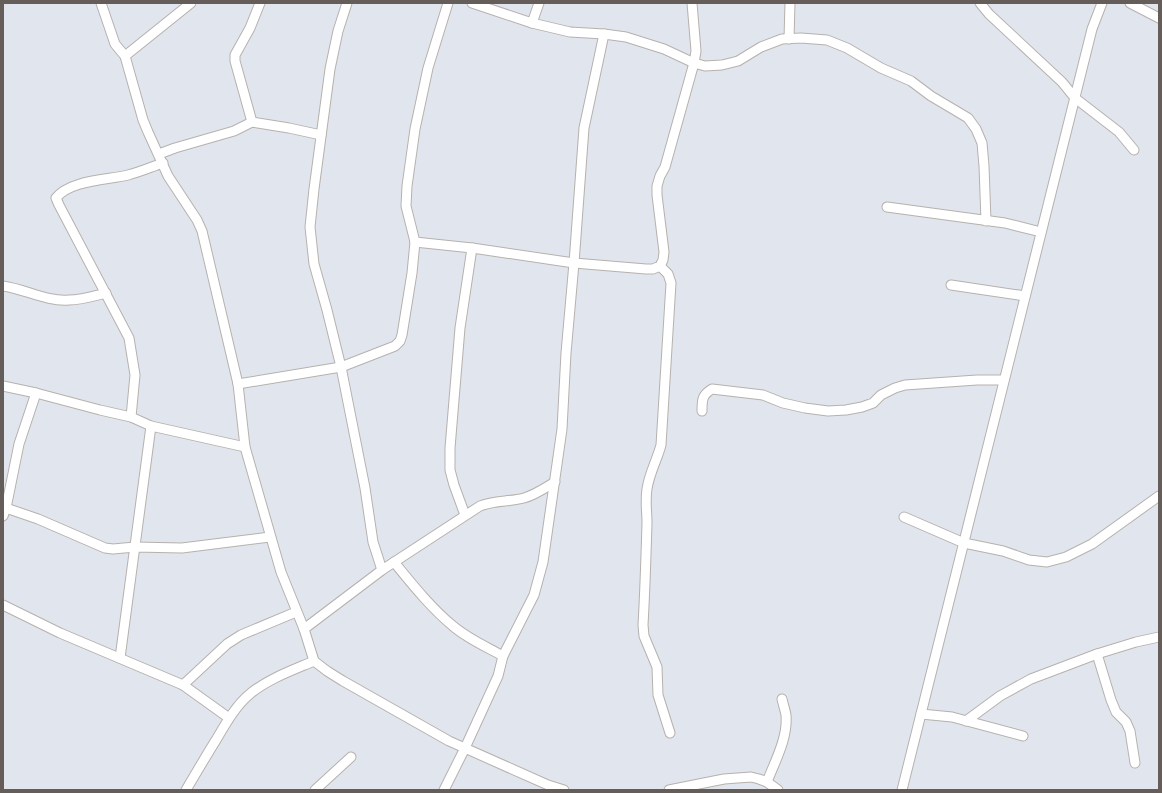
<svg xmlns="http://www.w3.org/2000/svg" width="1162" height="793" font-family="'Alegreya Sans',sans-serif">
<rect width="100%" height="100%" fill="#e1e6ee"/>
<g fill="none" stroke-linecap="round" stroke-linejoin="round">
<!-- street casing -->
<g stroke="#b6b1ad" stroke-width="11">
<g id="street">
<polyline points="101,3 115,44 125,56 143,120 148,132 168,176 197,220 202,231 238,384 245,447 281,572 304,629 314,661 327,671 343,681 449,741 548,785 564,790"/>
<polyline points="347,3 338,31 330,69 314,189 310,227 314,264 327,310 341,367 365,488 373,542 382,570"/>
<polyline points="472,3 532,23 570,32 604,34 626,37 664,49 694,63 705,66 722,65 738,61 761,47 782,39 801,38 827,40 847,48 881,68 911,81 931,96 968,118 976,129 982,143 984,166 986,221"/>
<polyline points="980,3 989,14 1062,82 1075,98 1119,132 1134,150"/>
<polyline points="1130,3 1159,18"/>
<polyline points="532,23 539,3"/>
<polyline points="789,39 790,3"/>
<polyline points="125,56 191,3"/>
<polyline points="252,122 235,61 235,55 250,28 260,3"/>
<polyline points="159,154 175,148 234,131 252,122 289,128 321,135"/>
<polyline points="887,207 1005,223 1041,232"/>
<polyline points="415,242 472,248 574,263 646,269 653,269 660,266 663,260 664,252 657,195 657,186 660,176 665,167 694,63 696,51 692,3"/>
<path d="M660,266L668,274L671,283L661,445C657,460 649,474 647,489C645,501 647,512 647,523C646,557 645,591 643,625L644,636L657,667L658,695L670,733"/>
<polyline points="951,285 1025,296"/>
<path d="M3,286C25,289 47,302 69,300C81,300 94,296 106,293"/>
<polyline points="238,384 341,367 395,346 400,341 402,335 412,273 415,242 406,206 407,186 415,129 428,68 448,3"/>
<polyline points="3,386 36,393 100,410 131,417 151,426 245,447"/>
<path d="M702,411C702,400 702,395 712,389L763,395L783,403L805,408L828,411L846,410L862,407L873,403L881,395L895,388L905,385L977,380H1004"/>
<path d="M131,417L135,375L129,338L59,205L56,198C70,180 107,180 128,175C140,172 151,167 163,163"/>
<polyline points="6,508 38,519 105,548 113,549 135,547 182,548 270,537"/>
<polyline points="465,515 454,485 450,470 450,448 460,328 472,248"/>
<polyline points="3,516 6,508 19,444 36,393"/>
<polyline points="904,517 964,543 1003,551 1029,560 1047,562 1066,557 1092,544 1159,496"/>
<path d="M394,562C412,584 431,608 453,626C468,639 487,647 503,656"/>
<polyline points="3,605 60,633 183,685 229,718"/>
<path d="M304,629L382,570L480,506C494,500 509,502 524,498C535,495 545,488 555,482"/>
<polyline points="1097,654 1111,700 1116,712 1126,722 1130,731 1135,763"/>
<polyline points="120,658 151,426"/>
<polyline points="183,685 227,644 241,635 296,612"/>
<polyline points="921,714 952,717 1023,736"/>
<polyline points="966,721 1000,696 1031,679 1097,654 1136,642 1159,637"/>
<path d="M767,782C775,761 788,738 786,715C785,709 783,704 782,699"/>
<path d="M186,790C196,773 206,756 216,740C226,723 236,705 251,693C270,678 293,670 314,661"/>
<polyline points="315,790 351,757"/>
<polyline points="444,790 465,748 498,676 503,656 534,595 543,562 562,429 566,353 574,263 584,128 604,34"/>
<polyline points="669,790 724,779 751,777 759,779 767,782 778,790"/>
<polyline points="902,790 1092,29 1102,3"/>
</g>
</g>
<!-- street -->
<use href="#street" stroke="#fff" stroke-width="9"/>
</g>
<!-- border -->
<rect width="1162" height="793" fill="none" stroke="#645d59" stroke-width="8"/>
</svg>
